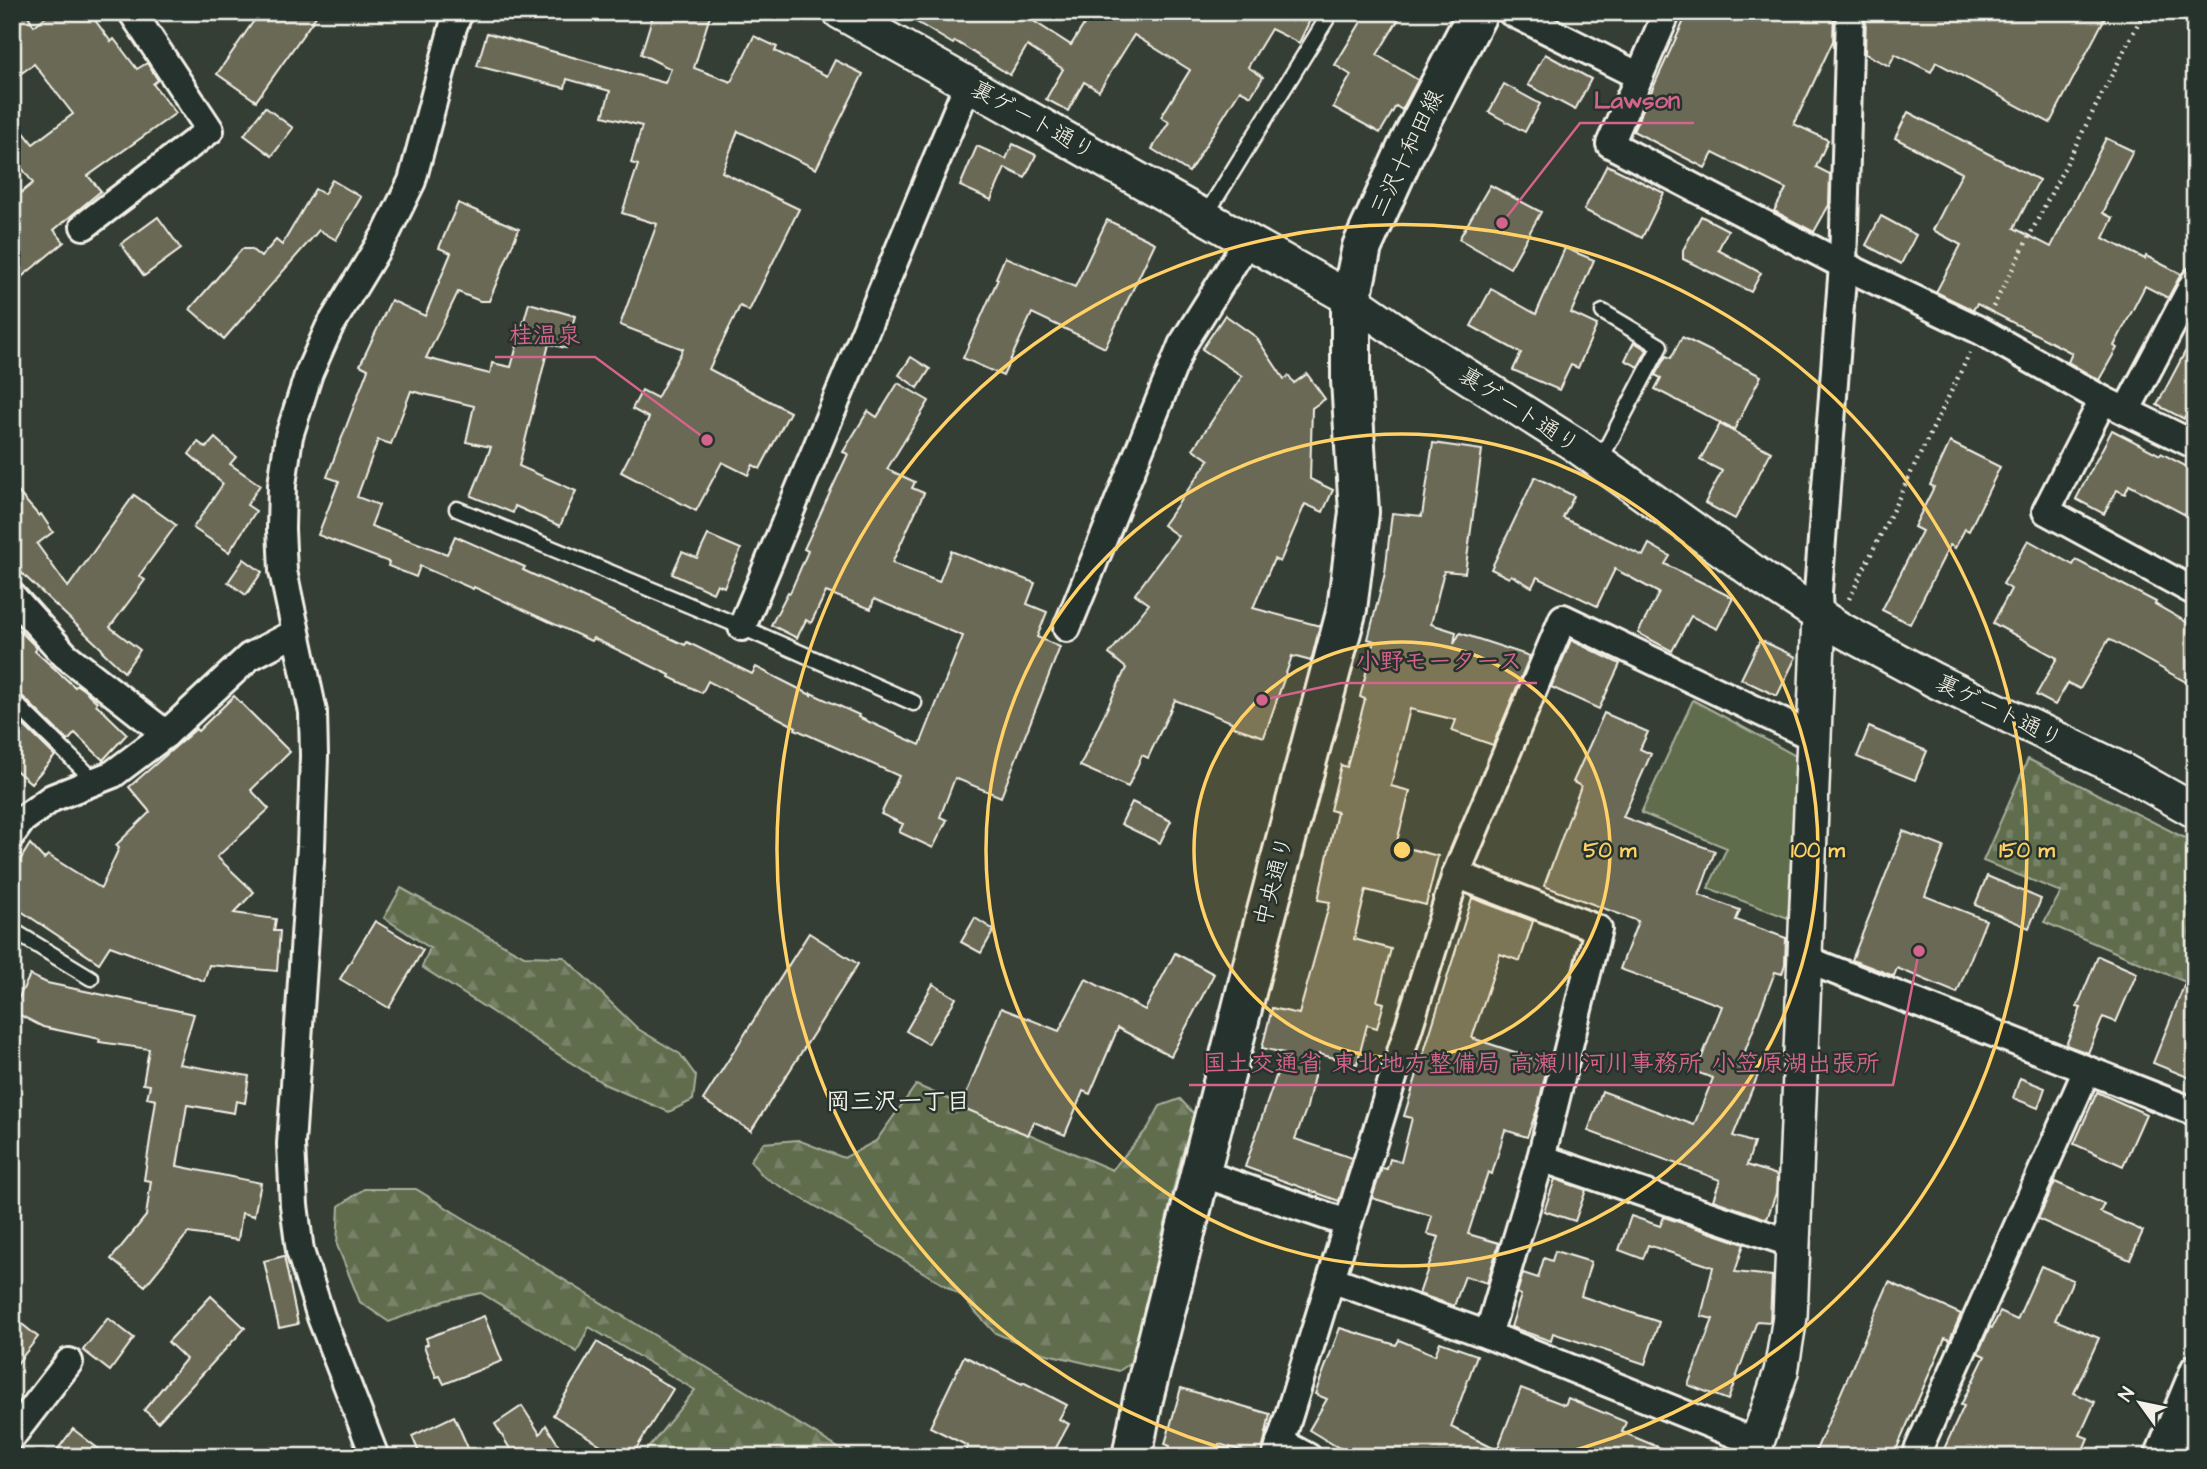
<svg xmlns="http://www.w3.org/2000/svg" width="2207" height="1469" font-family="'Architects Daughter','Klee One',sans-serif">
<defs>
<pattern id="forest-firs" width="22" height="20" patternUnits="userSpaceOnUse" patternTransform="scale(1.75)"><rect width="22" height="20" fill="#606d4e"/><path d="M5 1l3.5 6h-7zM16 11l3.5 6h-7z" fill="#778268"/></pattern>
<pattern id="cemetery-stones" width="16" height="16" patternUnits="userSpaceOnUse" patternTransform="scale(1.75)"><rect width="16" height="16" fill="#606d4e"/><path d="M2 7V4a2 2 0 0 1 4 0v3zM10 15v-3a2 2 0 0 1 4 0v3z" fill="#778268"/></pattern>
</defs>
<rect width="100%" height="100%" fill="#343e35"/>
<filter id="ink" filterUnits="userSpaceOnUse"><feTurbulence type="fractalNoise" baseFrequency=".0143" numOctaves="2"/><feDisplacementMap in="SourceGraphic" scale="14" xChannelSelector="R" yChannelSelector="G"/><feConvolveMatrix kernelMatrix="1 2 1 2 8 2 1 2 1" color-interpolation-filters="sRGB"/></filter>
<g filter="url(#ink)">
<!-- forest -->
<g fill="url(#forest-firs)" stroke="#aaaf9b" stroke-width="2">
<polygon points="401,888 524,956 564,957 638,1029 680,1054 696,1076 693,1100 669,1112 606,1085 422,967 430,948 384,918"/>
<polygon points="916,1085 1112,1170 1148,1128 1160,1106 1180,1099 1195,1115 1181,1158 1132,1362 1119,1371 1043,1353 995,1333 960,1295 824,1211 764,1177 750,1161 763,1143 798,1140 844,1158 876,1141"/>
<polygon points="364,1189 416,1189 853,1457 641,1457 695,1390 589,1327 577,1352 481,1293 447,1300 389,1322 360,1302 337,1245 339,1206"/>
</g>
<!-- cemetery -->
<polygon fill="url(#cemetery-stones)" stroke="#aaaf9b" stroke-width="2" points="2028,759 2195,843 2195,986 2044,922 2061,892 1983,861"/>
<!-- garden -->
<polygon fill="#606d4e" stroke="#aaaf9b" stroke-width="2" points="1693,700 1796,756 1788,918 1708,888 1727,848 1641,813"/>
<!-- building -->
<g fill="#6b6954" stroke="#f4f1e8" stroke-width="2">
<polygon points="12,12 26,12 34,26 52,12 89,12 111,42 114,39 137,69 147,63 158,80 153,84 176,113 88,176 101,191 54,230 64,242 12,285 12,200 33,183 12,155 12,117 33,144 73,114 34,64 12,80"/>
<polygon points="260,12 319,12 256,101 217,74"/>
<polygon points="654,12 711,12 694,68 731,82 754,36 777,47 775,51 827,76 835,60 863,74 816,169 738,131 722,172 799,209 749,311 740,306 709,369 790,412 760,469 753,465 748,475 722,462 696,511 621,472 649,418 632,409 642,390 657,398 683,349 620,325 657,224 622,213 638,165 631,163 642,126 603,116 610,91 567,79 565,88 477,66 487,33 665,83 671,69 641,54"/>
<polygon points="900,12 1041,12 1035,22 1071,45 1092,12 1314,12 1299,43 1271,29 1248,67 1263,77 1251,96 1240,90 1189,172 1152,149 1169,122 1161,117 1190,70 1134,35 1099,91 1084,82 1068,111 1046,99 1063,69 1027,46 1010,75 955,41 953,44"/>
<polygon points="1367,12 1403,12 1377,55 1418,80 1402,110 1396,106 1380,133 1333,107 1351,75 1335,65"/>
<polygon points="1688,12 1834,12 1833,41 1794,124 1828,140 1816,167 1830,174 1829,205 1814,232 1774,211 1786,189 1713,153 1705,168 1633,131"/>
<polygon points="1866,12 2108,12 2050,123 1936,62 1931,72 1895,54 1889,66 1865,54"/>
<polygon points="1545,54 1591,79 1575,110 1528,85"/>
<polygon points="1504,84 1540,104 1525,132 1489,112"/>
<polygon points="265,107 293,128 272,156 244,135"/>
<polygon points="1908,112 2039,180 2014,228 2051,247 2106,138 2133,151 2106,204 2107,205 2103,213 2113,218 2103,238 2145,259 2146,256 2181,274 2168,298 2145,286 2114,346 2117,348 2099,380 2068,362 2072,353 1977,304 1973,310 1936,292 1961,245 1933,230 1962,173 1895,138"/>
<polygon points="1013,144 1036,155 1025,178 1005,168 991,200 960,186 977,146 1006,159"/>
<polygon points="1607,165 1664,193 1642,238 1584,210"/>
<polygon points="332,180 361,197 336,240 319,230 224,339 190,309 242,249 251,249 261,257 276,240 282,245 315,189 324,194"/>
<polygon points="1490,185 1541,212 1510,268 1459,239"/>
<polygon points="458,203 519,229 489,301 480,301 458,292 426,358 490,374 492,363 511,367 529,303 575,316 566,348 549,344 519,466 576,491 560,526 515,506 513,513 471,496 491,447 466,442 474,406 411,391 391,444 378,440 357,497 379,505 371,526 447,554 455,536 525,567 523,570 685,645 687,642 752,674 756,667 811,695 811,693 859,715 858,717 920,745 963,636 874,599 871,609 826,592 811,623 806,620 797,638 771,625 788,592 790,593 808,551 804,549 848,454 843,452 868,411 877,417 898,383 929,401 887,469 915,482 912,488 924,493 892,563 939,582 951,551 1035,583 1027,604 1047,612 1037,637 1060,647 1001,797 955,778 940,817 947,820 933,848 899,832 903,824 881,814 899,776 795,729 796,727 708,681 702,693 669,677 670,675 593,638 591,641 474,587 473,589 420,566 416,577 388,566 389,562 318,535 339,481 327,477 368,369 360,365 391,300 425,316 451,253 439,248"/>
<polygon points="1701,216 1728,230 1718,250 1761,273 1751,292 1683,259 1683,250"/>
<polygon points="1881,216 1916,235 1901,264 1866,245"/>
<polygon points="158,217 181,249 144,276 121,244"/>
<polygon points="1107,220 1155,243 1105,348 1032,313 1003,376 963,358 998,279 996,278 1005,257 1075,287"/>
<polygon points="1565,248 1594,260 1571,313 1597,325 1578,368 1571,365 1559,390 1513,370 1521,353 1471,326 1491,289 1536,314"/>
<polygon points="1225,315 1256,337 1284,379 1289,376 1294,383 1307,374 1325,399 1312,408 1310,479 1333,490 1323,512 1305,504 1280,562 1274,559 1253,608 1320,626 1311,661 1292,656 1264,737 1231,726 1232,722 1175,700 1148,758 1142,755 1128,787 1080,766 1126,668 1109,654 1149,604 1135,594 1178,536 1163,525 1209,460 1193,449 1242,376 1202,349"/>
<polygon points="2195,333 2195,399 2184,419 2157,405"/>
<polygon points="1682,337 1761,376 1734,430 1655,389 1661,378 1655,375 1666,356 1671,358"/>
<polygon points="1634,342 1647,350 1638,367 1625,360"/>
<polygon points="911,357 930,369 918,388 899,375"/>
<polygon points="1720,424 1771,452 1735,519 1705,503 1722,471 1700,460"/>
<polygon points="2112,430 2160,455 2161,453 2195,471 2195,520 2129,485 2125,494 2117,490 2104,514 2076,499"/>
<polygon points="215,438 236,457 230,464 260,485 247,505 256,511 229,552 193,528 223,484 189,454 198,442 206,448"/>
<polygon points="1950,442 2000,467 1969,531 1965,529 1955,548 1950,545 1910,624 1882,610 1922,531 1914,527 1934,487 1930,485"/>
<polygon points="1433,443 1482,450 1465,573 1444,571 1431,624 1456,632 1454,644 1460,633 1530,656 1493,745 1452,731 1456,720 1410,709 1391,786 1410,791 1396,845 1438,856 1426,905 1366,890 1354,939 1391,949 1377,1001 1384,1003 1377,1028 1367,1025 1357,1064 1319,1054 1307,1107 1295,1139 1352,1158 1339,1201 1245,1167 1284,1053 1262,1048 1272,1008 1299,1014 1330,902 1318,900 1337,812 1330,810 1341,765 1347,767 1365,699 1360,697 1374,641 1368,639 1385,573 1392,513 1422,516"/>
<polygon points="1535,477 1574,496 1563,518 1643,556 1649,544 1670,556 1665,564 1733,598 1717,629 1691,616 1672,651 1638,633 1659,593 1615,569 1597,606 1537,577 1532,587 1511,575 1509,578 1491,569"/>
<polygon points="12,485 39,516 41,514 53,532 37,544 68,587 134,495 176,525 139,576 145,580 110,627 140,650 124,672 102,651 103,650 12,564"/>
<polygon points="708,535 741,549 724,587 717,584 713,593 672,574 682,552 697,558"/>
<polygon points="2028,540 2073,565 2076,560 2156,602 2155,604 2195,627 2195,687 2109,639 2080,689 2068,683 2055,705 2036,695 2057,658 1993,623 2011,589 2003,584"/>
<polygon points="244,559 262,572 246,595 228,582"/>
<polygon points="12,623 37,648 35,651 75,687 77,685 84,690 97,702 96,704 127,734 103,760 75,733 68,741 19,693 12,691"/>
<polygon points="1571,640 1620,664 1599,709 1551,687"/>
<polygon points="1760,640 1796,657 1777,696 1741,679"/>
<polygon points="234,696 290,752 251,790 269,809 217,857 254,892 234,913 276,919 274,931 280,931 277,971 209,965 204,981 110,946 99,963 12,905 12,873 30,844 44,859 48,855 101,888 119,848 116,845 150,812 129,787 196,729 198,731"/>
<polygon points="1604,713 1648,732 1640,749 1651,754 1623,817 1715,851 1699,895 1740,910 1736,920 1786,938 1785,964 1782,974 1775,972 1739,1067 1758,1075 1733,1136 1754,1143 1747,1165 1777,1175 1776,1193 1767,1219 1713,1200 1720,1180 1588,1131 1602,1091 1694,1125 1713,1078 1696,1072 1722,1006 1620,969 1638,921 1544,886 1581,786 1573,782"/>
<polygon points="12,714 55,756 31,783 12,767"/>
<polygon points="1869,727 1927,751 1915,780 1857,757"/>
<polygon points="1132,802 1171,821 1160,843 1121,824"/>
<polygon points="1903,831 1944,847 1925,896 1986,920 1957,993 1897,968 1894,976 1852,960"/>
<polygon points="1987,876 2041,899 2029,928 1975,905"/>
<polygon points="1472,898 1533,921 1520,961 1500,954 1472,1038 1548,1063 1538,1107 1527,1137 1505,1130 1492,1174 1488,1172 1468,1234 1499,1243 1487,1283 1465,1276 1454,1306 1419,1294 1439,1237 1427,1234 1432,1216 1372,1198 1382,1168 1387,1169 1390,1159 1401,1162 1412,1118 1404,1116"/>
<polygon points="975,918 994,930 981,953 961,942"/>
<polygon points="375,921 423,950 389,1008 340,979"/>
<polygon points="809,933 858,964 751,1131 703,1100"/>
<polygon points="1175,953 1214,974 1171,1056 1118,1028 1090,1094 1083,1091 1065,1135 1034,1122 1028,1135 961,1107 1001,1008 1059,1031 1086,979 1145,1010"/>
<polygon points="2098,956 2137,973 2116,1022 2103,1017 2088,1053 2066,1045 2081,1008 2077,1007"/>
<polygon points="2194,961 2195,962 2195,1080 2153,1063"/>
<polygon points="30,975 47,983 194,1014 179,1064 249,1076 245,1103 236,1101 234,1113 187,1105 177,1166 261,1183 254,1216 242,1213 238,1240 188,1233 145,1286 111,1259 146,1216 151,1181 144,1180 156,1100 147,1098 150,1085 143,1084 149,1049 99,1042 100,1039 43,1027 12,1011"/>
<polygon points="933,984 956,998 928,1044 906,1031"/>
<polygon points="2020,1078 2045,1088 2038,1108 2013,1098"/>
<polygon points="2097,1092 2146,1114 2123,1166 2074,1144"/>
<polygon points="1555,1179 1586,1190 1575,1221 1544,1211"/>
<polygon points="2055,1182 2104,1204 2100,1212 2143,1231 2130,1260 2038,1219"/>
<polygon points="1631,1216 1660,1226 1664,1217 1744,1244 1735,1272 1772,1276 1770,1322 1757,1321 1728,1400 1688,1385 1713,1319 1701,1316 1713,1267 1648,1245 1643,1259 1619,1250"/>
<polygon points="1555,1251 1591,1262 1581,1296 1659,1322 1645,1364 1553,1333 1551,1341 1511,1327 1521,1295 1517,1293 1523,1273 1538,1278 1544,1258 1552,1261"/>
<polygon points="284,1256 298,1324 279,1328 264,1261"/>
<polygon points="2041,1266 2073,1280 2055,1320 2099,1338 2074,1393 2095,1402 2080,1435 2088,1438 2080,1457 2050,1457 2030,1448 2026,1457 1954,1457 1943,1451 1964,1406 1961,1405 1985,1356 1978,1353 1990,1327 1992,1328 2000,1312 2017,1320"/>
<polygon points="1889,1282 1961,1314 1950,1340 1945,1338 1893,1457 1813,1457"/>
<polygon points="211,1296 245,1328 158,1422 144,1410 186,1359 168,1342"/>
<polygon points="12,1316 38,1337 12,1370"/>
<polygon points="484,1316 502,1361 444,1384 440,1376 436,1377 424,1346 428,1344 426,1338"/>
<polygon points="108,1318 134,1338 110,1371 83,1350"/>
<polygon points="1340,1328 1396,1345 1399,1340 1435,1355 1440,1342 1477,1355 1451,1427 1497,1450 1521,1388 1565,1405 1568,1398 1626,1422 1622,1432 1682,1457 1354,1457 1309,1430 1327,1399 1315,1394"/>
<polygon points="597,1342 673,1389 631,1457 620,1457 553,1415"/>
<polygon points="964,1356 1022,1384 1023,1382 1067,1405 1059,1419 1069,1424 1051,1457 963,1457 968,1446 930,1427"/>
<polygon points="1181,1388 1270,1414 1261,1457 1219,1444 1215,1457 1167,1457 1170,1446 1165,1444"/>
<polygon points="522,1406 540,1434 546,1425 566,1457 515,1457 495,1424"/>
<polygon points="454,1416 472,1457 421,1457 412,1436"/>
<polygon points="73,1429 109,1457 52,1457"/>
</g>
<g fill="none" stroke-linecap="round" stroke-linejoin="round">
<!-- service casing -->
<g stroke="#f4f1e8" stroke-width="19">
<g id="service">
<polyline points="1205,216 1331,12"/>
<polyline points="1599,462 1660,346 1603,312"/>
<polyline points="457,509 742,627 914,703"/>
<polyline points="12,700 95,781"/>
<polyline points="12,930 91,978"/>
</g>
</g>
<!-- minor casing -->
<g stroke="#f4f1e8" stroke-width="32">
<g id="minor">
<polyline points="1511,12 1639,76"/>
<polyline points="1667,12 1610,144 1843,265 1981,331 2103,400 2195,445"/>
<polyline points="84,226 210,130 132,12"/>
<polyline points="2103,400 2046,511 2195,592"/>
<polyline points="2126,411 2195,281"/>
<polyline points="12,596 65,655 166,734"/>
<polyline points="1819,616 1818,592 1843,265 1850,12"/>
<polyline points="742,627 968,84"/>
<polyline points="1067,628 1182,345 1248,240"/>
<polyline points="12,834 22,820 52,798 113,774 166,734 249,657 295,633"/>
<polyline points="1456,874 1598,929 1541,1158 1488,1335"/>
<polyline points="1805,959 2195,1112"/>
<polyline points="1541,1158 1793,1244"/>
<polyline points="1201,1173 1347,1223"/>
<polyline points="1331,1279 1488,1335 1757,1443"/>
<polyline points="2169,1429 2195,1441"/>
<polyline points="12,1436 69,1362"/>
<polyline points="1280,1442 1308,1457"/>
<polyline points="375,1457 321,1317 300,1251 294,1205 291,1144 311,847 314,756 313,712 283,571 281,529 282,485 289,436 309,373 329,328 387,232 412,181 453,27 459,12"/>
<polyline points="1276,1457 1456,874 1563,618 1813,737"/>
<polyline points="1915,1457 2087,1070"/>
<polyline points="2158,1457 2195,1368"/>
</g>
</g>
<!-- tertiary casing -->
<g stroke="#f4f1e8" stroke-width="38">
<g id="tertiary">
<polyline points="840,12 1351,299 1407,338 1574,444 1765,580 1840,629 1934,680 2122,770 2195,811"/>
<polyline points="1752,1457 1781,1372 1790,1317 1819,616"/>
</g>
</g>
<!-- primary casing -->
<g stroke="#f4f1e8" stroke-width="44">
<polyline id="primary" points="1132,1457 1143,1399 1257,949 1347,609 1359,512 1351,380 1351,299 1362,247 1406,150 1478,12"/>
</g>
<!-- path -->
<g stroke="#f4f1e8" stroke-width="4.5" stroke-dasharray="2 5" stroke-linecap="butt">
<polyline points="1993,307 2144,12"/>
<polyline points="1849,599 1970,353"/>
</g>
<!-- service -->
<use href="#service" stroke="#26332d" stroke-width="14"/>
<!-- minor -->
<use href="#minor" stroke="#26332d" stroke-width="26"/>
<!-- tertiary -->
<use href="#tertiary" stroke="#26332d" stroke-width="33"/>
<!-- primary -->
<use href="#primary" stroke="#26332d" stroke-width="38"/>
</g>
</g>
<!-- distance rings -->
<circle cx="1402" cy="850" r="208" fill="#ffd166" fill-opacity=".12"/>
<g fill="none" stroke="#ffd166" stroke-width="3.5">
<circle cx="1402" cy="850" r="208"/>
<circle cx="1402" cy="850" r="416"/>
<path d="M1251 1456A625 625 0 1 1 1553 1456"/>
</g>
<g text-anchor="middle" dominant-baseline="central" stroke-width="5" stroke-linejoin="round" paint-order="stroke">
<!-- street labels -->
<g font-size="23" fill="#f4f1e8" stroke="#26332d">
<text transform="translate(1033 120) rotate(29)">裏ゲート通り</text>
<text transform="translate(1407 153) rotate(-64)">三沢十和田線</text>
<text transform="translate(1519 410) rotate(33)">裏ゲート通り</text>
<text transform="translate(1999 711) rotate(26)">裏ゲート通り</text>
<text transform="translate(1274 881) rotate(-75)">中央通り</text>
</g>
<!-- neighbourhood labels -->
<g font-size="24" font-weight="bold" fill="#f4f1e8" stroke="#26332d">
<text x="898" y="1102">岡三沢一丁目</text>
</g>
</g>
<circle cx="1402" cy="850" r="10" fill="#ffd166" stroke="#26332d" stroke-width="3.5"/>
<g font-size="21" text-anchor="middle" font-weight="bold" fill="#ffd166" stroke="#26332d" stroke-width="5" stroke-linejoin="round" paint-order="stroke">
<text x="1610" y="857">50 m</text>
<text x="1818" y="857">100 m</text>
<text x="2027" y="857">150 m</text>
</g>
<!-- callouts -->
<path fill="none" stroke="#d4648c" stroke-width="2.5" d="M1502 223L1580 123H1694M707 440L595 357H495M1262 700L1341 683H1537M1919 951L1893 1085H1189"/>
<g fill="#d4648c" stroke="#26332d" stroke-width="2.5">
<circle cx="1502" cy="223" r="7"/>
<circle cx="707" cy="440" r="7"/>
<circle cx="1262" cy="700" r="7"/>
<circle cx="1919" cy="951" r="7"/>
</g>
<g font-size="24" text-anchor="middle" font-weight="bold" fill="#d4648c" stroke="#26332d" stroke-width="5" stroke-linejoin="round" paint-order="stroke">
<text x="1637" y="108">Lawson</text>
<text x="545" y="343">桂温泉</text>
<text x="1439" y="669">小野モータース</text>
<text x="1541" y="1071">国土交通省 東北地方整備局 高瀬川河川事務所 小笠原湖出張所</text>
</g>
<!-- margin -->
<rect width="2207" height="1469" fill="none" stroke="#26332d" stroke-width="42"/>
<rect x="21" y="21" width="2165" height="1427" fill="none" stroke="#f4f1e8" stroke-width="2.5" filter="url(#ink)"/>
<!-- north arrow -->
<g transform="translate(2140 1403) rotate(303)" stroke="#26332d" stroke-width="5" paint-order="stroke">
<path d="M0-5L12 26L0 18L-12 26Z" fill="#f4f1e8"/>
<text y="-10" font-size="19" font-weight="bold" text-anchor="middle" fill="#f4f1e8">N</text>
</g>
</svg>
